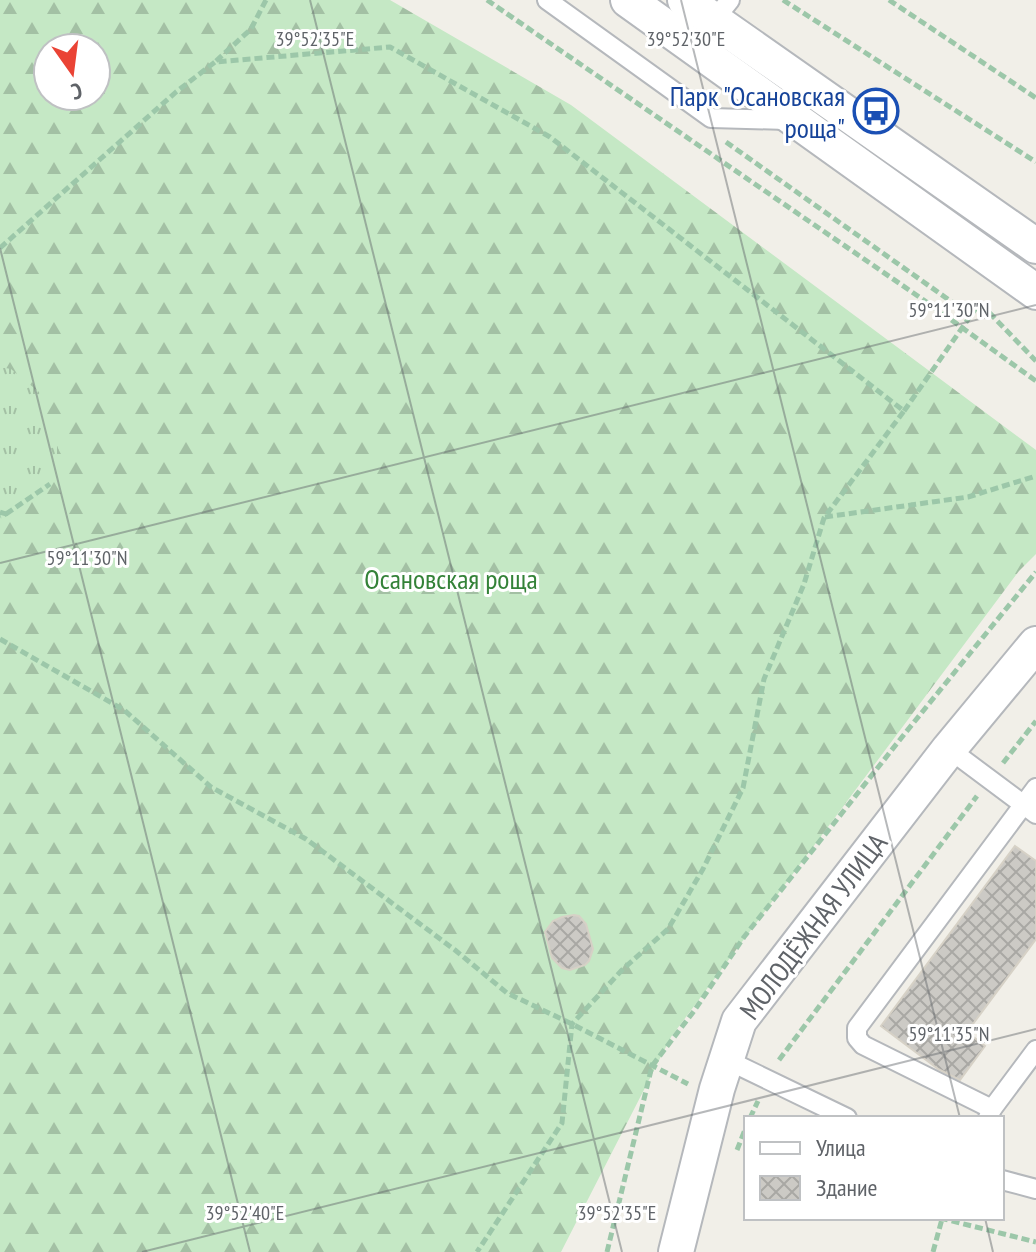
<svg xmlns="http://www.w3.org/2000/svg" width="1036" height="1252" font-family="'PT Sans Narrow',sans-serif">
<defs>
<pattern id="forest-firs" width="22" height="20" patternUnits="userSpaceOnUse" patternTransform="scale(2)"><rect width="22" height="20" fill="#c5e8c5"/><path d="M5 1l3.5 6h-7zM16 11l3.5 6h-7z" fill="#a3c0a4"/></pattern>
<pattern id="park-tufts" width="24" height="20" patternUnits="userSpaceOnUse" patternTransform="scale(2)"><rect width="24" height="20" fill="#c5e8c5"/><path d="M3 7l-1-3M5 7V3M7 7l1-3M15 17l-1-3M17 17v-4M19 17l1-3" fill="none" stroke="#a3c0a4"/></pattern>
<pattern id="building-cross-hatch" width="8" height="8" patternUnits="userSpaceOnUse" patternTransform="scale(2)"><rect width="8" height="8" fill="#cccac5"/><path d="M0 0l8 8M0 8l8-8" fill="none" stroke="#a9a8a4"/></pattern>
</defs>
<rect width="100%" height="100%" fill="#f1efe8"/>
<!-- forest -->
<path fill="url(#forest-firs)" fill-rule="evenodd" d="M0,0H390L571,105L1036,450V554L1019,571L671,1037L561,1252H0ZM48,48H96V96H48Z"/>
<!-- park -->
<polygon fill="url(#park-tufts)" points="0,367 11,369 39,392 59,451 46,480 3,507 0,505"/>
<!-- building -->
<g fill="url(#building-cross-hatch)" stroke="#d6d1c6" stroke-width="2">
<polygon points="1015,846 1036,861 1036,939 967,1032 985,1046 960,1080 938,1069 881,1026"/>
<polygon points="574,915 579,916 586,924 593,949 589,961 585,965 570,970 562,968 552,958 545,932 553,921 562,917"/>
</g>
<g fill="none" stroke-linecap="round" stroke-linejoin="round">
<!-- lane casing -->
<g stroke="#b5b8bc" stroke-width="22">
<g id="lane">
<polyline points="547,0 711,118 787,120"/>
<polyline points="709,26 730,0"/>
<polyline points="949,749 1036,814"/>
<polyline points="725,1059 847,1118"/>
<polyline points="992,1109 863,1045 857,1038 857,1028 1036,788"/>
<polyline points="988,1118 992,1109 1036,1050"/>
<polyline points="1002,1180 1036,1189"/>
</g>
</g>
<!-- street casing -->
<g stroke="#b5b8bc" stroke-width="38">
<g id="street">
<polyline points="628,0 1036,292"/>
<polyline points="685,0 1036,246"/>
<polyline points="676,1252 717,1089 739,1021 949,749 1036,644"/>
</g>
</g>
<!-- path -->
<g stroke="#9cc7a9" stroke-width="5" stroke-dasharray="8 4" stroke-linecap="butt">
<polyline points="487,0 928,303 1036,381"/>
<polyline points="783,0 1036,162"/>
<polyline points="889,0 1036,98"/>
<polyline points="216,61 251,29 266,0"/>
<polyline points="726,142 966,312 980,303 1036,361"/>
<polyline points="0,248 176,92 215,62 390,47 550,137 904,411 824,518 804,584 764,679 743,788 703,869 668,929 622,970 572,1024 562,1123 477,1252"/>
<polyline points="904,411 976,308"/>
<polyline points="0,512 6,514 0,516"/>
<polyline points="6,514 50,484"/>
<polyline points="825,517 968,497 1036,476"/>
<polyline points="0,639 124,710 211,787 306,839 455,950 507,993 572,1024 688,1084"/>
<polyline points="1003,763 1036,721"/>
<polyline points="779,1060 977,796"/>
<polyline points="750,1118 758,1101"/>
<polyline points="737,1150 746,1127"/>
<polyline points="940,1218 1036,1242"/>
<polyline points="607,1252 652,1066 694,1011 744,937 906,732 1036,572"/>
<polyline points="933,1252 942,1219"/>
</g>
<!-- lane -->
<use href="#lane" stroke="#fff" stroke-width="18"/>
<!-- street -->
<use href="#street" stroke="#fff" stroke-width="34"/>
</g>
<!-- ticks -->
<path fill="none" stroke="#5f6368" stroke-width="2" stroke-opacity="0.45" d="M310,0L622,1252M681,0L960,1118M0,248L250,1252M0,563L1036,305M985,1218L993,1252M142,1252L1036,1029"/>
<!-- icons -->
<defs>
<g id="bus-ring" transform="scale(2.3)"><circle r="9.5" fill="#fff" stroke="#1a4fb4" stroke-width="1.5"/><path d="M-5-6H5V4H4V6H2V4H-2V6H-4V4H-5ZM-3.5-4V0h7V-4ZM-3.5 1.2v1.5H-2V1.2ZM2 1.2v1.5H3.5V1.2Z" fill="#1a4fb4"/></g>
</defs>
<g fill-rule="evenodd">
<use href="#bus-ring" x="876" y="111"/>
</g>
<g text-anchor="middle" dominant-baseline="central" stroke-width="6" stroke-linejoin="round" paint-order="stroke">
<!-- transit labels -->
<g font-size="28" fill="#164399" stroke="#fff" text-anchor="end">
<text x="845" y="95">Парк "Осановская<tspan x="845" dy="32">роща"</tspan></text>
</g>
<!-- park labels -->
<g font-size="28" fill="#348238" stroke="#fff">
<text x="451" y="578">Осановская роща</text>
</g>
<!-- street labels -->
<g font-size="28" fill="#5f6368" stroke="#fff">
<text transform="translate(813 926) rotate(-53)">МОЛОДЁЖНАЯ УЛИЦА</text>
</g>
</g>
<g font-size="20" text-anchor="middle" fill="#5f6368" stroke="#fff" stroke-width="6" stroke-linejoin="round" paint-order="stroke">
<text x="315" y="46">39°52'35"E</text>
<text x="686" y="46">39°52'30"E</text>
<text x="949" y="317">59°11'30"N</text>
<text x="87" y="565">59°11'30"N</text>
<text x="949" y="1041">59°11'35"N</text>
<text x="245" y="1220">39°52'40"E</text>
<text x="617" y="1220">39°52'35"E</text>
</g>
<!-- legend -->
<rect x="744" y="1116" width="260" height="104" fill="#ffffff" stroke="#bfc1c3" stroke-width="2"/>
<rect x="760" y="1142" width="40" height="12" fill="#ffffff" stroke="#bfc1c3" stroke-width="2"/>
<text x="816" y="1156" font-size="24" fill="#5f6368">Улица</text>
<rect x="760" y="1176" width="40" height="24" fill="url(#building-cross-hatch)" stroke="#bfc1c3" stroke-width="2"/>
<text x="816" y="1196" font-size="24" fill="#5f6368">Здание</text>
<!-- north arrow -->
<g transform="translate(72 72) rotate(166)"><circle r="38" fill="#ffffff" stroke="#bfc1c3" stroke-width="2"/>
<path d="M0-6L14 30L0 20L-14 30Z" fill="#ea4335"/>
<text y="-12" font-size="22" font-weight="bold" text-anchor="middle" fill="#5f6368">С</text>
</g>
</svg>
